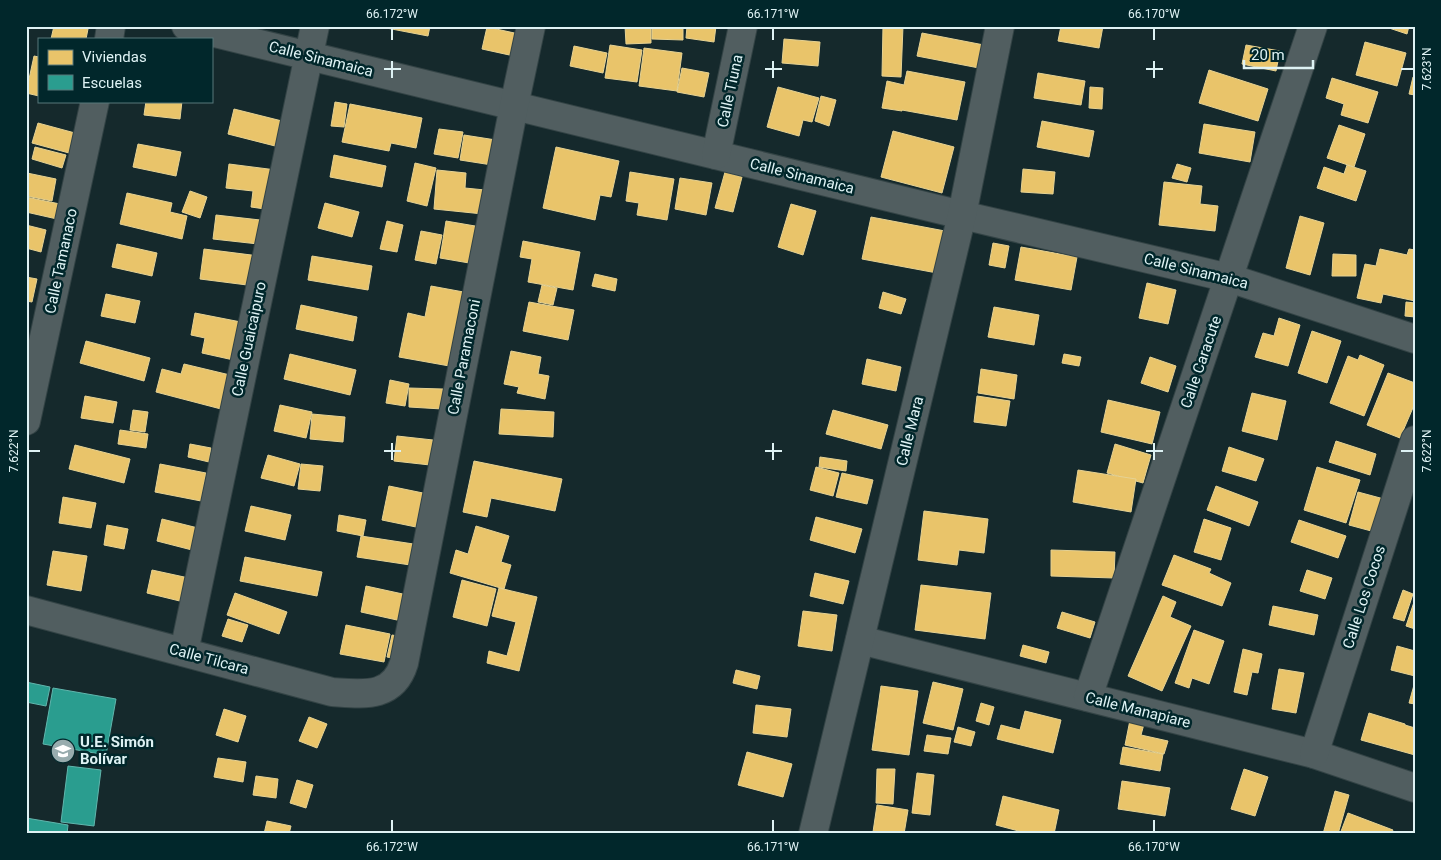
<svg xmlns="http://www.w3.org/2000/svg" width="1441" height="860" font-family="Roboto,sans-serif">
<rect width="100%" height="100%" fill="#15292c"/>
<!-- homes -->
<g fill="#e9c46a" stroke="#e6d293">
<polygon points="54,26 79,26 88,29 86,39 51,39"/>
<polygon points="376,26 430,26 428,36"/>
<polygon points="625,26 651,26 651,43 626,44"/>
<polygon points="652,26 683,26 683,40 652,39"/>
<polygon points="687,26 716,26 714,42 686,38"/>
<polygon points="883,26 903,26 901,77 882,76"/>
<polygon points="1061,26 1103,26 1099,48 1058,41"/>
<polygon points="1383,26 1409,26 1407,34"/>
<polygon points="487,27 519,34 514,56 482,49"/>
<polygon points="922,33 984,45 979,68 917,56"/>
<polygon points="784,39 820,42 818,66 782,63"/>
<polygon points="1365,42 1406,53 1397,86 1356,75"/>
<polygon points="610,45 642,50 637,82 605,78"/>
<polygon points="1246,45 1280,51 1276,71 1242,64"/>
<polygon points="574,46 607,53 603,73 570,66"/>
<polygon points="644,48 682,53 677,91 639,86"/>
<polygon points="34,56 39,57 39,96 26,93"/>
<polygon points="682,68 709,73 704,97 677,92"/>
<polygon points="1209,70 1268,89 1258,121 1199,103"/>
<polygon points="907,71 965,82 957,120 902,110 902,111 882,108 887,81 904,85"/>
<polygon points="1038,73 1085,81 1081,105 1034,98"/>
<polygon points="1413,77 1415,78 1415,95 1409,94"/>
<polygon points="1332,78 1378,92 1368,123 1341,115 1344,104 1326,98"/>
<polygon points="778,87 819,98 812,122 803,120 799,136 767,127"/>
<polygon points="1090,87 1103,88 1102,109 1089,108"/>
<polygon points="821,96 836,100 829,126 815,121"/>
<polygon points="146,101 182,101 180,119 144,115"/>
<polygon points="335,102 347,104 344,127 331,126"/>
<polygon points="350,104 422,118 416,148 391,143 389,151 342,142"/>
<polygon points="234,109 286,122 279,147 228,134"/>
<polygon points="1042,121 1094,131 1089,157 1037,147"/>
<polygon points="38,123 75,133 69,153 32,143"/>
<polygon points="1204,124 1255,132 1250,162 1199,153"/>
<polygon points="1339,125 1365,134 1354,167 1327,158"/>
<polygon points="439,129 463,132 458,158 434,154"/>
<polygon points="893,131 954,147 942,193 881,177"/>
<polygon points="464,135 496,140 492,165 460,160"/>
<polygon points="138,144 181,152 176,176 133,167"/>
<polygon points="35,147 66,155 62,168 32,159"/>
<polygon points="556,147 619,161 611,197 600,195 595,220 543,208"/>
<polygon points="334,155 386,166 382,187 330,177"/>
<polygon points="415,163 436,168 427,206 407,201"/>
<polygon points="229,164 284,171 279,211 251,207 253,191 226,188"/>
<polygon points="1177,164 1191,168 1187,182 1172,178"/>
<polygon points="1347,165 1366,171 1356,201 1317,188 1324,167 1344,174"/>
<polygon points="1023,169 1055,172 1053,194 1021,192"/>
<polygon points="437,170 466,173 465,188 485,190 483,214 434,209"/>
<polygon points="630,172 674,179 667,220 637,215 639,203 626,201"/>
<polygon points="725,172 742,177 733,212 715,208"/>
<polygon points="27,173 56,179 52,201 26,196"/>
<polygon points="680,178 712,183 706,215 675,209"/>
<polygon points="1164,182 1202,186 1200,204 1218,206 1215,231 1159,225"/>
<polygon points="190,191 207,197 200,218 182,212"/>
<polygon points="127,193 172,203 170,212 187,216 182,239 120,224"/>
<polygon points="26,197 60,204 57,219 26,212"/>
<polygon points="325,203 359,212 352,237 318,228"/>
<polygon points="791,204 816,211 803,255 778,247"/>
<polygon points="216,215 269,221 267,245 213,239"/>
<polygon points="1300,216 1324,223 1310,275 1286,268"/>
<polygon points="871,217 945,231 937,273 862,259"/>
<polygon points="387,221 403,225 397,252 380,249"/>
<polygon points="446,221 481,227 475,264 440,258"/>
<polygon points="26,225 46,230 41,252 26,248"/>
<polygon points="421,231 442,235 436,264 415,260"/>
<polygon points="523,241 580,252 573,290 528,282 532,259 520,257"/>
<polygon points="993,243 1009,246 1005,268 989,265"/>
<polygon points="117,244 157,253 152,276 112,267"/>
<polygon points="1021,247 1077,257 1071,290 1015,280"/>
<polygon points="204,249 259,256 255,286 200,279"/>
<polygon points="1380,249 1407,255 1409,249 1415,250 1415,301 1383,294 1381,303 1357,298 1365,264 1376,266"/>
<polygon points="1333,254 1356,255 1356,276 1332,276"/>
<polygon points="312,256 372,266 368,290 308,280"/>
<polygon points="595,274 617,279 615,291 592,286"/>
<polygon points="26,277 37,279 32,302 26,301"/>
<polygon points="1147,283 1176,290 1168,324 1139,318"/>
<polygon points="542,285 557,288 553,305 538,302"/>
<polygon points="431,286 469,293 455,367 399,357 408,313 425,317"/>
<polygon points="883,292 906,299 901,314 879,308"/>
<polygon points="106,294 140,301 135,323 101,316"/>
<polygon points="529,302 574,310 568,340 523,331"/>
<polygon points="1406,302 1415,303 1415,317 1405,316"/>
<polygon points="301,305 357,317 353,341 296,329"/>
<polygon points="994,307 1039,315 1034,345 988,337"/>
<polygon points="195,313 246,323 238,361 202,353 205,338 191,335"/>
<polygon points="1279,318 1300,325 1288,366 1255,357 1263,333 1274,336"/>
<polygon points="1312,331 1341,341 1327,383 1298,373"/>
<polygon points="86,341 150,358 144,381 80,363"/>
<polygon points="511,351 541,357 538,374 549,376 545,399 517,393 519,387 504,384"/>
<polygon points="290,354 356,370 350,395 284,379"/>
<polygon points="1064,354 1081,357 1079,366 1062,363"/>
<polygon points="1360,355 1384,365 1364,416 1330,403 1348,356 1358,360"/>
<polygon points="1150,357 1176,366 1168,392 1141,383"/>
<polygon points="867,359 901,367 896,391 862,384"/>
<polygon points="184,364 230,375 221,409 156,392 162,369 181,374"/>
<polygon points="981,369 1017,375 1014,399 978,393"/>
<polygon points="1388,373 1415,383 1415,403 1400,438 1367,425"/>
<polygon points="390,380 409,384 405,406 386,403"/>
<polygon points="409,388 443,389 442,409 409,407"/>
<polygon points="1252,393 1286,401 1277,440 1242,431"/>
<polygon points="85,396 117,402 113,423 81,418"/>
<polygon points="977,396 1010,401 1006,426 974,422"/>
<polygon points="1108,400 1160,412 1152,444 1101,432"/>
<polygon points="280,405 312,412 306,438 274,431"/>
<polygon points="501,409 554,412 553,437 499,434"/>
<polygon points="133,410 148,412 145,432 130,430"/>
<polygon points="833,410 888,425 881,449 826,434"/>
<polygon points="312,414 345,417 343,442 310,439"/>
<polygon points="120,430 148,434 146,448 118,444"/>
<polygon points="397,436 433,440 430,465 394,461"/>
<polygon points="1336,441 1376,454 1370,475 1329,462"/>
<polygon points="190,444 211,448 209,462 188,457"/>
<polygon points="1115,444 1151,455 1143,483 1107,473"/>
<polygon points="75,445 130,459 124,483 69,469"/>
<polygon points="1229,447 1264,459 1256,481 1222,471"/>
<polygon points="268,455 300,464 294,486 261,478"/>
<polygon points="820,457 847,461 846,471 819,467"/>
<polygon points="474,461 562,479 555,511 491,498 487,517 463,512"/>
<polygon points="160,464 206,473 201,501 155,492"/>
<polygon points="301,464 323,466 320,491 298,489"/>
<polygon points="816,467 839,473 833,496 810,490"/>
<polygon points="1317,467 1360,480 1346,523 1304,510"/>
<polygon points="1078,470 1136,479 1131,512 1073,502"/>
<polygon points="842,473 873,480 867,504 836,497"/>
<polygon points="389,486 423,493 416,527 382,520"/>
<polygon points="1216,486 1258,502 1249,526 1207,510"/>
<polygon points="1358,492 1384,499 1375,532 1349,525"/>
<polygon points="63,497 96,503 91,528 59,523"/>
<polygon points="251,506 291,515 285,540 245,531"/>
<polygon points="924,511 988,519 984,553 959,550 957,565 918,560"/>
<polygon points="339,515 366,520 363,536 337,531"/>
<polygon points="816,517 862,529 855,553 810,540"/>
<polygon points="162,519 198,528 192,550 157,541"/>
<polygon points="1204,519 1231,528 1221,560 1194,552"/>
<polygon points="1299,520 1346,536 1338,558 1291,542"/>
<polygon points="107,525 128,529 124,549 104,545"/>
<polygon points="476,526 509,536 501,562 511,565 504,589 450,573 456,550 468,554"/>
<polygon points="361,536 420,545 417,566 357,557"/>
<polygon points="1051,550 1115,552 1114,578 1051,576"/>
<polygon points="53,551 87,556 81,591 47,585"/>
<polygon points="1174,555 1211,569 1209,573 1231,583 1222,606 1162,585"/>
<polygon points="245,557 322,572 317,596 240,581"/>
<polygon points="152,570 198,580 192,604 147,593"/>
<polygon points="1307,570 1332,578 1325,599 1300,591"/>
<polygon points="815,573 849,581 843,604 810,596"/>
<polygon points="462,580 496,589 487,626 453,617"/>
<polygon points="921,585 991,593 985,639 915,630"/>
<polygon points="366,586 412,596 406,622 361,612"/>
<polygon points="499,588 537,597 519,671 487,663 489,651 507,656 516,622 492,616"/>
<polygon points="1403,590 1413,594 1404,621 1393,618"/>
<polygon points="235,593 287,612 279,634 227,615"/>
<polygon points="1163,596 1176,602 1170,617 1191,626 1162,691 1128,676"/>
<polygon points="1415,599 1415,629 1406,626"/>
<polygon points="1273,606 1318,615 1314,635 1269,625"/>
<polygon points="803,611 837,615 832,651 798,646"/>
<polygon points="1062,612 1095,622 1090,638 1057,628"/>
<polygon points="228,619 248,625 242,642 222,636"/>
<polygon points="346,625 390,634 384,662 340,654"/>
<polygon points="1194,630 1224,641 1209,684 1192,678 1189,688 1175,683"/>
<polygon points="392,635 403,637 397,659 387,657"/>
<polygon points="1023,645 1049,652 1046,663 1020,656"/>
<polygon points="1397,646 1415,651 1415,676 1391,670"/>
<polygon points="1243,649 1262,654 1258,673 1252,672 1247,695 1234,692"/>
<polygon points="1279,669 1304,673 1296,713 1272,709"/>
<polygon points="736,670 760,676 757,689 733,683"/>
<polygon points="933,682 963,689 953,730 923,723"/>
<polygon points="1414,685 1415,685 1415,704 1409,703"/>
<polygon points="881,686 918,691 909,755 872,750"/>
<polygon points="981,703 994,707 989,725 976,721"/>
<polygon points="756,705 791,709 787,737 753,733"/>
<polygon points="224,709 246,716 238,742 216,735"/>
<polygon points="1025,711 1061,720 1053,753 997,739 1001,725 1020,730"/>
<polygon points="1369,713 1405,724 1405,725 1415,728 1415,755 1361,740"/>
<polygon points="309,717 327,724 317,748 299,741"/>
<polygon points="1130,720 1144,724 1141,735 1168,741 1164,754 1125,745"/>
<polygon points="958,727 975,732 971,746 954,742"/>
<polygon points="927,735 951,738 948,754 924,751"/>
<polygon points="1123,747 1163,754 1160,771 1120,764"/>
<polygon points="747,752 792,764 783,797 738,785"/>
<polygon points="218,758 246,762 243,782 214,777"/>
<polygon points="877,769 895,769 893,804 876,803"/>
<polygon points="1244,769 1268,777 1255,816 1231,809"/>
<polygon points="917,773 934,775 930,815 912,813"/>
<polygon points="256,776 278,779 276,798 253,795"/>
<polygon points="297,780 313,785 306,808 290,803"/>
<polygon points="1122,781 1170,788 1165,816 1118,809"/>
<polygon points="1335,791 1349,795 1338,834 1323,834"/>
<polygon points="1003,796 1059,810 1054,834 1030,834 996,825"/>
<polygon points="877,805 908,810 904,834 873,832"/>
<polygon points="1348,813 1393,830 1391,834 1340,834"/>
<polygon points="267,821 291,826 289,834 264,834"/>
</g>
<!-- schools -->
<g fill="#2a9d8f" stroke="#60b6ad">
<polygon points="26,682 50,687 46,706 26,702"/>
<polygon points="53,688 116,699 106,755 43,744"/>
<polygon points="68,766 101,770 94,826 61,822"/>
<polygon points="26,818 68,825 67,834 26,834"/>
</g>
<g fill="none" stroke-linecap="round" stroke-linejoin="round">
<!-- minor casing -->
<g stroke="#334345" stroke-width="30">
<g id="minor">
<polyline points="186,26 962,215 1229,278 1415,339"/>
<polyline points="109,39 111,26"/>
<polyline points="716,155 743,26"/>
<polyline points="26,421 95,101"/>
<path d="M26,610L332,692C363,694 393,699 404,663L514,106L531,26"/>
<polyline points="860,640 1314,754 1415,788"/>
<polyline points="184,652 315,26"/>
<polyline points="1088,697 1313,26"/>
<polyline points="1314,754 1415,440"/>
<polyline points="813,834 962,215 1000,26"/>
</g>
</g>
<!-- minor -->
<use href="#minor" stroke="#515e60" stroke-width="28"/>
</g>
<!-- ticks -->
<path fill="none" stroke="#def2f4" stroke-width="2" d="M392,28V40M773,28V40M1154,28V40M392,61V78M773,61V78M1154,61V78M384,69H401M765,69H782M1146,69H1163M1401,69H1414M392,443V460M773,443V460M1154,443V460M28,451H40M384,451H401M765,451H782M1146,451H1163M1401,451H1414M392,820V832M773,820V832M1154,820V832"/>
<!-- icons -->
<defs>
<g id="school-disc" transform="scale(1.25)"><circle r="9.5" fill="#98acae" stroke="#01272b"/><path d="M0-5L7-2L0 1L-7-2ZM-4 1L0 2.5L4 1V4Q0 6-4 4Z" fill="#fff"/></g>
</defs>
<g fill-rule="evenodd">
<use href="#school-disc" x="63" y="751"/>
</g>
<g text-anchor="middle" dominant-baseline="central" stroke-width="5" stroke-linejoin="round" paint-order="stroke">
<!-- street labels -->
<g font-size="15" fill="#def2f4" stroke="#01272b">
<text transform="translate(321 59) rotate(14)">Calle Sinamaica</text>
<text transform="translate(730 91) rotate(-78)">Calle Tiuna</text>
<text transform="translate(802 176) rotate(14)">Calle Sinamaica</text>
<text transform="translate(61 261) rotate(-78)">Calle Tamanaco</text>
<text transform="translate(1196 271) rotate(14)">Calle Sinamaica</text>
<text transform="translate(249 339) rotate(-78)">Calle Guaicaipuro</text>
<text transform="translate(464 357) rotate(-79)">Calle Paramaconi</text>
<text transform="translate(1201 362) rotate(-71)">Calle Caracute</text>
<text transform="translate(910 431) rotate(-76)">Calle Mara</text>
<text transform="translate(1364 597) rotate(-72)">Calle Los Cocos</text>
<text transform="translate(209 659) rotate(15)">Calle Tilcara</text>
<text transform="translate(1138 710) rotate(14)">Calle Manapiare</text>
</g>
<!-- poi labels -->
<g font-size="15" font-weight="bold" fill="#def2f4" stroke="#01272b" text-anchor="start">
<text x="80" y="742">U.E. Simón<tspan x="80" dy="17">Bolívar</tspan></text>
</g>
</g>
<!-- border -->
<rect width="1441" height="860" fill="none" stroke="#01272b" stroke-width="55"/>
<!-- legend -->
<rect x="38" y="38" width="175" height="65" fill="#01272b" stroke="#59787b"/>
<rect x="48" y="50" width="25" height="15" fill="#e9c46a" stroke="#59787b"/>
<text x="82" y="62" font-size="15" fill="#def2f4">Viviendas</text>
<rect x="48" y="75" width="25" height="15" fill="#2a9d8f" stroke="#59787b"/>
<text x="82" y="88" font-size="15" fill="#def2f4">Escuelas</text>
<!-- scale -->
<path d="M1244 60v8h69v-8" fill="none" stroke="#def2f4" stroke-width="2.5"/>
<text x="1251" y="60" font-size="15" fill="#def2f4" stroke="#01272b" stroke-width="4" paint-order="stroke">20 m</text>
<rect x="28" y="28" width="1386" height="804" fill="none" stroke="#def2f4" stroke-width="2"/>
<g font-size="12" text-anchor="middle" fill="#def2f4">
<text x="392" y="18">66.172°W</text>
<text x="773" y="18">66.171°W</text>
<text x="1154" y="18">66.170°W</text>
<text transform="translate(1427 69) rotate(-90)" y="4">7.623°N</text>
<text transform="translate(14 451) rotate(-90)" y="4">7.622°N</text>
<text transform="translate(1427 451) rotate(-90)" y="4">7.622°N</text>
<text x="392" y="851">66.172°W</text>
<text x="773" y="851">66.171°W</text>
<text x="1154" y="851">66.170°W</text>
</g>
</svg>
